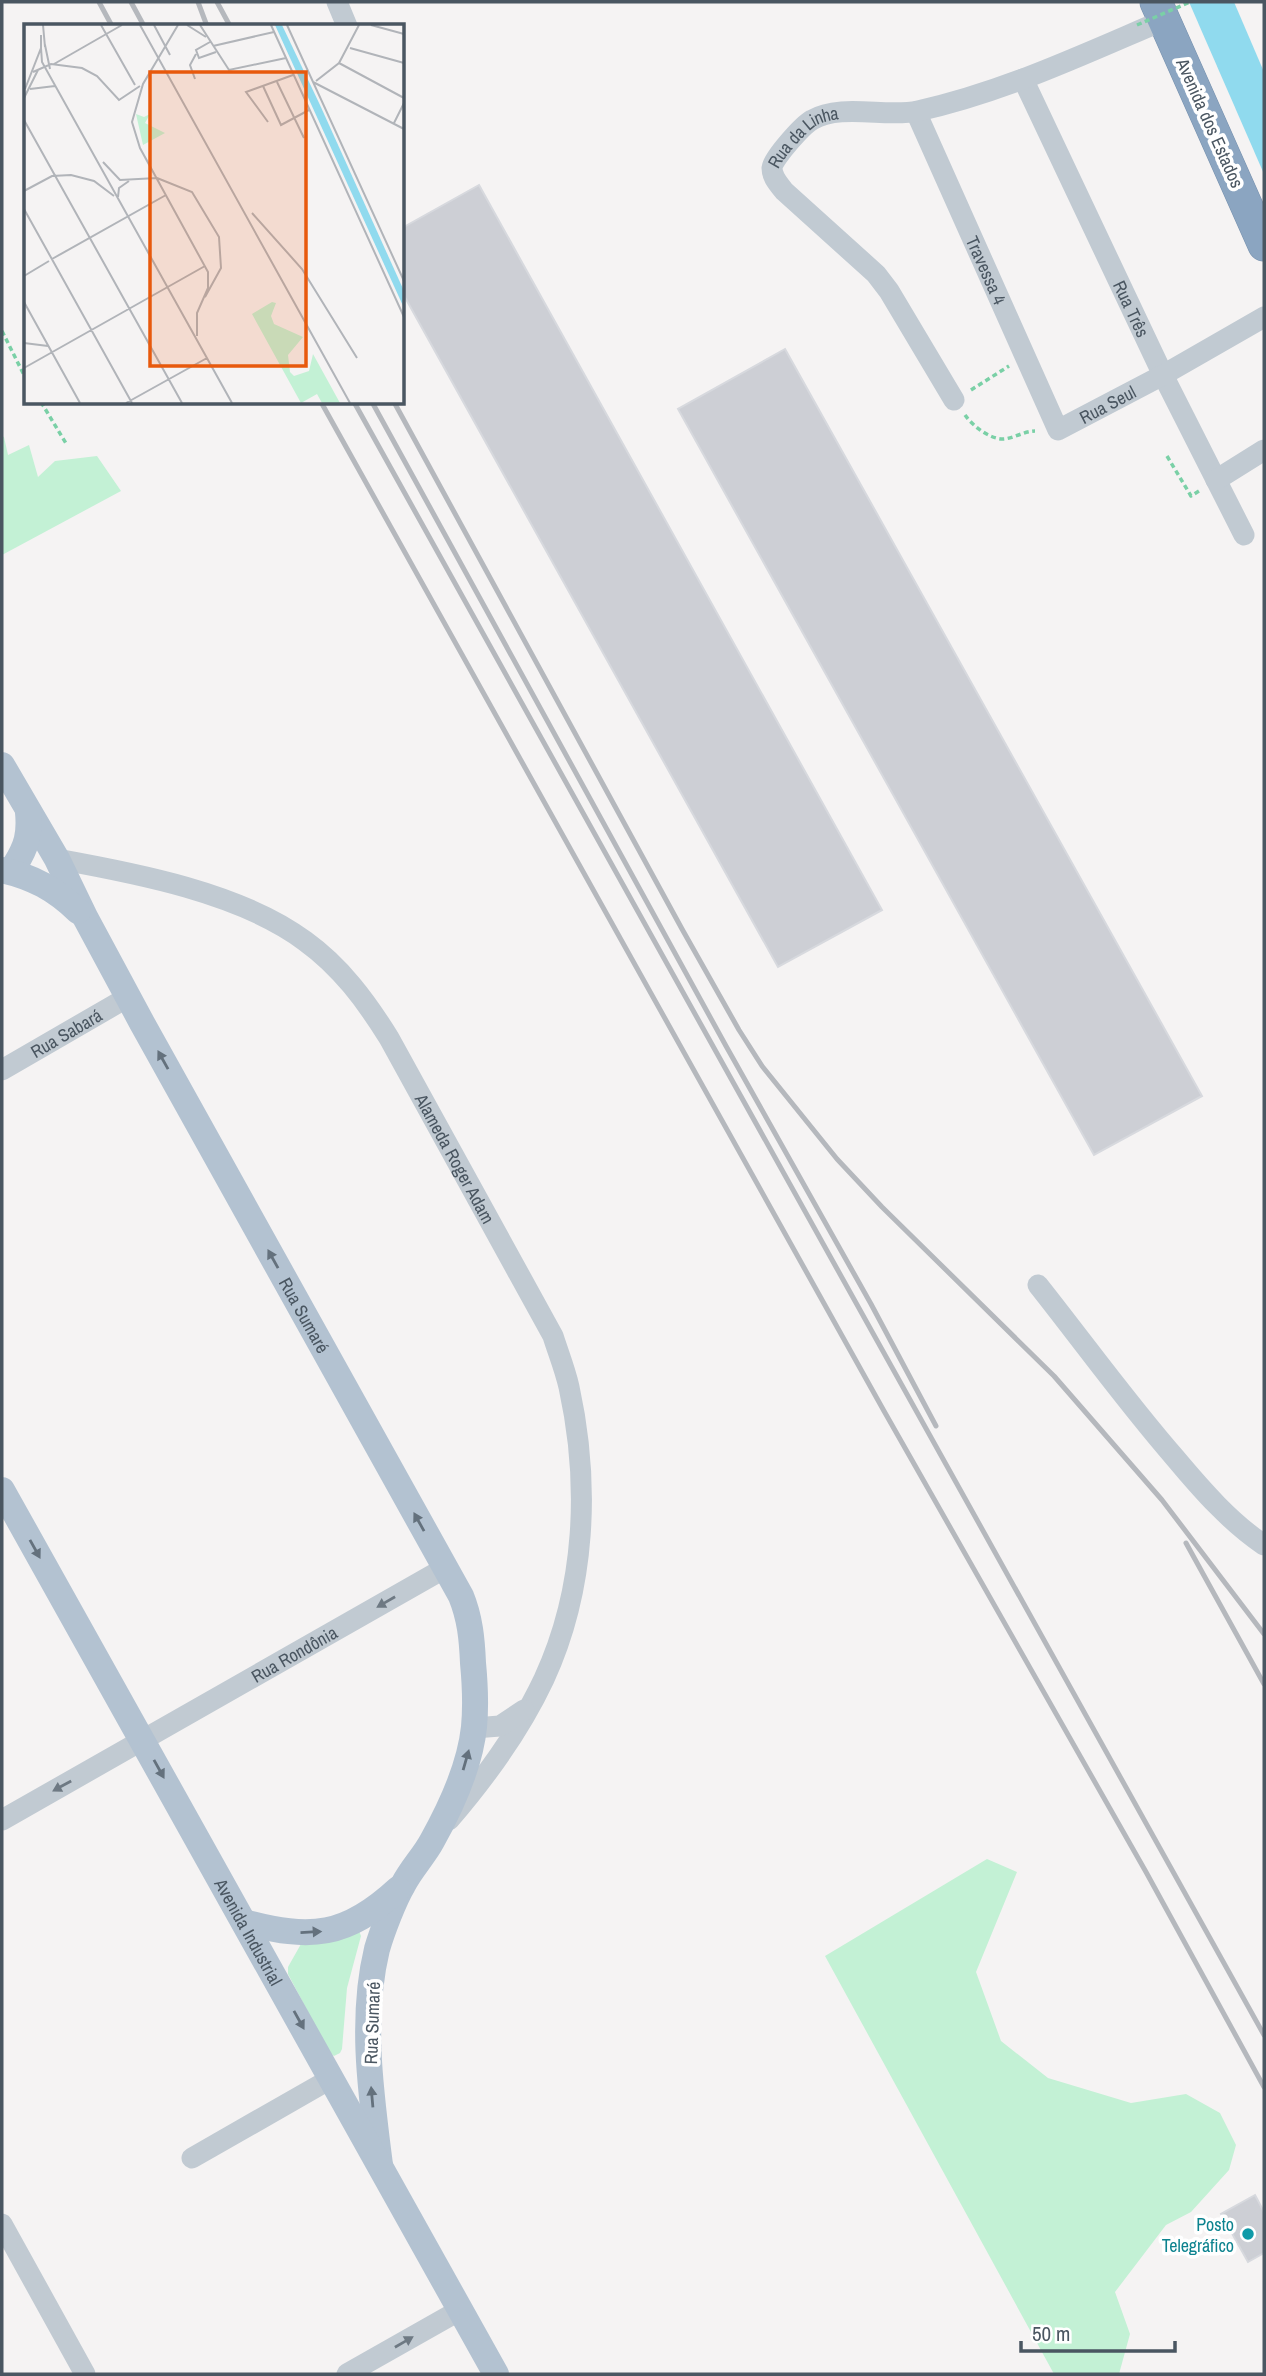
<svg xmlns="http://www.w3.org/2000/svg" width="1266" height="2376" font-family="'Archivo Narrow',sans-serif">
<rect width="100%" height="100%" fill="#f5f3f3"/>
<!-- green -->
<g fill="#c3f1d5">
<polygon points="2,436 4,437 8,455 29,445 38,477 55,461 97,456 121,491 2,555"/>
<polygon points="987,1859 1017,1872 976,1972 1001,2041 1048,2078 1131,2103 1186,2094 1220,2113 1236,2145 1229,2170 1191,2212 1166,2225 1115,2292 1130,2334 1119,2374 1054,2374 825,1956"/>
<polygon points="359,1931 361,1936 347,1988 342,2049 340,2053 334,2056 329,2052 288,1974 288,1967 301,1944"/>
</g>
<!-- water -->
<polygon fill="#90daee" points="1189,2 1234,2 1264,72 1264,174"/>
<!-- building -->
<g fill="#cdcfd5" stroke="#d7d9de" stroke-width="2">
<polygon points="479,185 882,910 778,967 402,292 402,228"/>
<polygon points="785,349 1202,1096 1094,1155 678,409"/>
<polygon points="1255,2195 1264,2212 1264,2253 1248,2262 1221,2214"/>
</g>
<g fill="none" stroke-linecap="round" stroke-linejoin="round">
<!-- highway casing -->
<g stroke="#7690ad" stroke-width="33">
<polyline id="highway" points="1156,2 1264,245"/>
</g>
<!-- path -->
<g stroke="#7ad0a6" stroke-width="3.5" stroke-dasharray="5 3.5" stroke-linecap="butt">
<polyline points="2,331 26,379"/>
<polyline points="971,390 1009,366"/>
<polyline points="41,402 67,445"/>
<path d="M965,415C973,426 988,438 1002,439C1013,439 1024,431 1035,431"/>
<polyline points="1167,456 1191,496 1199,491"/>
</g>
<!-- minor -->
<g stroke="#c1cad2" stroke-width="21">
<polyline points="337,2 347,26"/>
<path id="s1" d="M1023,79L1163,375L1244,535"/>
<path id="s2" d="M916,112L1058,430L1163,375L1264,317"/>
<path id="s3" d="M954,400L889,291L876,274L784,191C779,184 772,178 772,168C773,158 803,125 812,120C841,103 887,118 918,111C1004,92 1084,54 1164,20"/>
<polyline points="1216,480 1264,450"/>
<path id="s4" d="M57,859C135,873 241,893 305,941C341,967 366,1001 389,1038L553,1336C558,1352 565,1369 569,1387C590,1483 586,1588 544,1679C520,1730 486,1777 449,1820"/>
<path id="s5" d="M2,1070L128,997"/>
<path d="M1038,1285C1084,1343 1127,1403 1176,1459C1202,1490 1230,1522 1264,1545"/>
<polyline points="474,1728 500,1726 524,1710"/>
<path id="s6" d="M2,1820L445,1568"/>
<polyline points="192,2158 332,2078"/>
<polyline points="2,2224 85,2374"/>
<polyline points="347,2374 460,2310"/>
</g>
<!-- major -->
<g stroke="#b3c2d1" stroke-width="26">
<path id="s7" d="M2,765L57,859L85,917L142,1023L461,1596C470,1618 472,1639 473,1663C475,1684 476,1706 474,1727C470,1766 451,1807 432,1841C424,1856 411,1869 403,1885C394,1900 382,1932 377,1949C360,2019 371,2094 380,2165"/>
<path d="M15,865C27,846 30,834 28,812"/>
<path d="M2,870C33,877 55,889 78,911"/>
<path id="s8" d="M2,1490L496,2374"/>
<path d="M244,1922C311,1940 346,1937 398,1889"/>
</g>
<!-- highway -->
<use href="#highway" stroke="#8ba5c1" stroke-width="32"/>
<!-- rail -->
<g stroke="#b5b8bd" stroke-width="5">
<polyline points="99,2 112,26"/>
<polyline points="131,2 144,26"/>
<polyline points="198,2 207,26"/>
<polyline points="217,2 230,26"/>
<polyline points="321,402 884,1411 1146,1872 1264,2087"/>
<polyline points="354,402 1264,2035"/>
<polyline points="372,402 726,1046 871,1304 936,1426"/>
<polyline points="394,402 682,929 739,1030 762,1066 837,1159 882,1207 1054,1376 1162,1500 1264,1634"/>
<polyline points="1186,1543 1264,1684"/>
</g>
<!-- path-bridge -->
<polyline stroke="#7ad0a6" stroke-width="3.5" stroke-dasharray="5 3.5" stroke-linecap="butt" points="1137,25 1190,2"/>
</g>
<!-- one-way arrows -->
<defs><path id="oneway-solid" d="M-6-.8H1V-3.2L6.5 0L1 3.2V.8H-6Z" transform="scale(1.75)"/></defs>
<g fill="#64717d">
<use href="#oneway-solid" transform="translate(163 1060) rotate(-119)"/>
<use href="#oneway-solid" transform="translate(273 1259) rotate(-119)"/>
<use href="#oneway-solid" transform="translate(419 1522) rotate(-119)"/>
<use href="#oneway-solid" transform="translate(35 1549) rotate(61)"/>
<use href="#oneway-solid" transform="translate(466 1760) rotate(-74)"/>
<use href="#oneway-solid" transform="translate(159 1769) rotate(61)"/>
<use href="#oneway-solid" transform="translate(311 1932) rotate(-3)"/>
<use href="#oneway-solid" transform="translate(299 2020) rotate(61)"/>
<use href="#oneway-solid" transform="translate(372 2097) rotate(-95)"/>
</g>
<g fill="#6e7983">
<use href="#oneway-solid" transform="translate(386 1602) rotate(150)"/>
<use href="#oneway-solid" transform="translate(62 1786) rotate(151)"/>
<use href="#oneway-solid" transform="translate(404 2342) rotate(-30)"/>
</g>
<!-- markers -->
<circle fill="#0f9aa8" stroke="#fff" stroke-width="2.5" cx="1248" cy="2234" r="7"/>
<g text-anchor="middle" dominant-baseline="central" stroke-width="7" stroke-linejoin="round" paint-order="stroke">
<!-- street labels -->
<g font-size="18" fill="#4a5661" stroke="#fff">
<text transform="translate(1210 123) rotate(66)">Avenida dos Estados</text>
<text stroke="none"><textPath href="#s3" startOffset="345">Rua da Linha</textPath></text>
<text stroke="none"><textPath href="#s2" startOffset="173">Travessa 4</textPath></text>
<text stroke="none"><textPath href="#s1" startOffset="254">Rua Três</textPath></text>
<text stroke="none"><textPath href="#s2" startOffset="404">Rua Seul</textPath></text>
<text stroke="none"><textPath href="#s5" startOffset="74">Rua Sabará</textPath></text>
<text stroke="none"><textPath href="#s4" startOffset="530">Alameda Roger Adam</textPath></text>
<text stroke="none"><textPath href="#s7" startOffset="628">Rua Sumaré</textPath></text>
<text stroke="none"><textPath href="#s6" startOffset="336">Rua Rondônia</textPath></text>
<text stroke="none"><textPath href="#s8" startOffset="506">Avenida Industrial</textPath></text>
<text transform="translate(372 2023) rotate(-88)">Rua Sumaré</text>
</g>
<!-- culture labels -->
<g font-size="18" fill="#0d838f" stroke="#fff" text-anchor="end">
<text x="1234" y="2224">Posto<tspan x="1234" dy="21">Telegráfico</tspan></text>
</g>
</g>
<!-- overview -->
<g transform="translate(24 24)">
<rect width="380" height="380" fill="#f5f3f3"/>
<path d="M112,90L120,93L126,90L121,99L141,109L119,121ZM248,278L252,279L247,292L250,300L279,313L264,331L266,348L270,352L285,347L289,330L316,379H298L293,370L277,379L228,290Z" fill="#c3f1d5"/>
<path d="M251,1H258L296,81L380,267V284Z" fill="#90daee"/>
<path fill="none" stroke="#b1b4b9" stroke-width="2" d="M19,1L21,23M77,1L111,61M116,1L326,379M130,1L146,31M154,1L119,60L108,98L116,124L184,248V264L173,289V312M163,1L182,13M176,1L205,46L262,34M247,1L380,293M263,1L380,257M347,1L380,10M186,18L172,26L175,34L192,28M21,21L26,45M189,22L250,8M17,24L18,38L208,379M326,24L380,39M315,39L380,74M30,40L98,1M9,48L27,40L58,44L73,52L95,76L116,62M171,55L166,41L172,30M292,57L315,39L335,1M253,58L280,114M289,58L380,105M239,62L257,101L285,86M1,65L17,24V11M6,65L31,62M0,74L14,46M0,96L158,379M244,98L222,68L269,51M370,99L380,79M79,138L96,156L133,154M133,154L168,168L195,213L197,244L181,273M0,167L28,152L47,151L70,157L90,172M94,173L95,164L105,157M0,185L108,379M228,189L278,245L333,334M28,235L142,171M0,252L25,237M0,278L56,379M0,319L24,322M0,344L181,242M102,379L183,334"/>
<path fill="#e8590c" fill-opacity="0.15" stroke="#e8590c" stroke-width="3.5" d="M126,48H282V342H126Z"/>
<rect width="380" height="380" fill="none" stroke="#4a5661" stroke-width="3.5"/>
</g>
<!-- border -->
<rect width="1266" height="2376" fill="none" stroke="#4a5661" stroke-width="7"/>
<!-- scale -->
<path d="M1021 2341v10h154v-10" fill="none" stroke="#4a5661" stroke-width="3.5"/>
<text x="1032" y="2341" font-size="21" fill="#4a5661" stroke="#ffffff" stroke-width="5" paint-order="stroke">50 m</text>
</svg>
